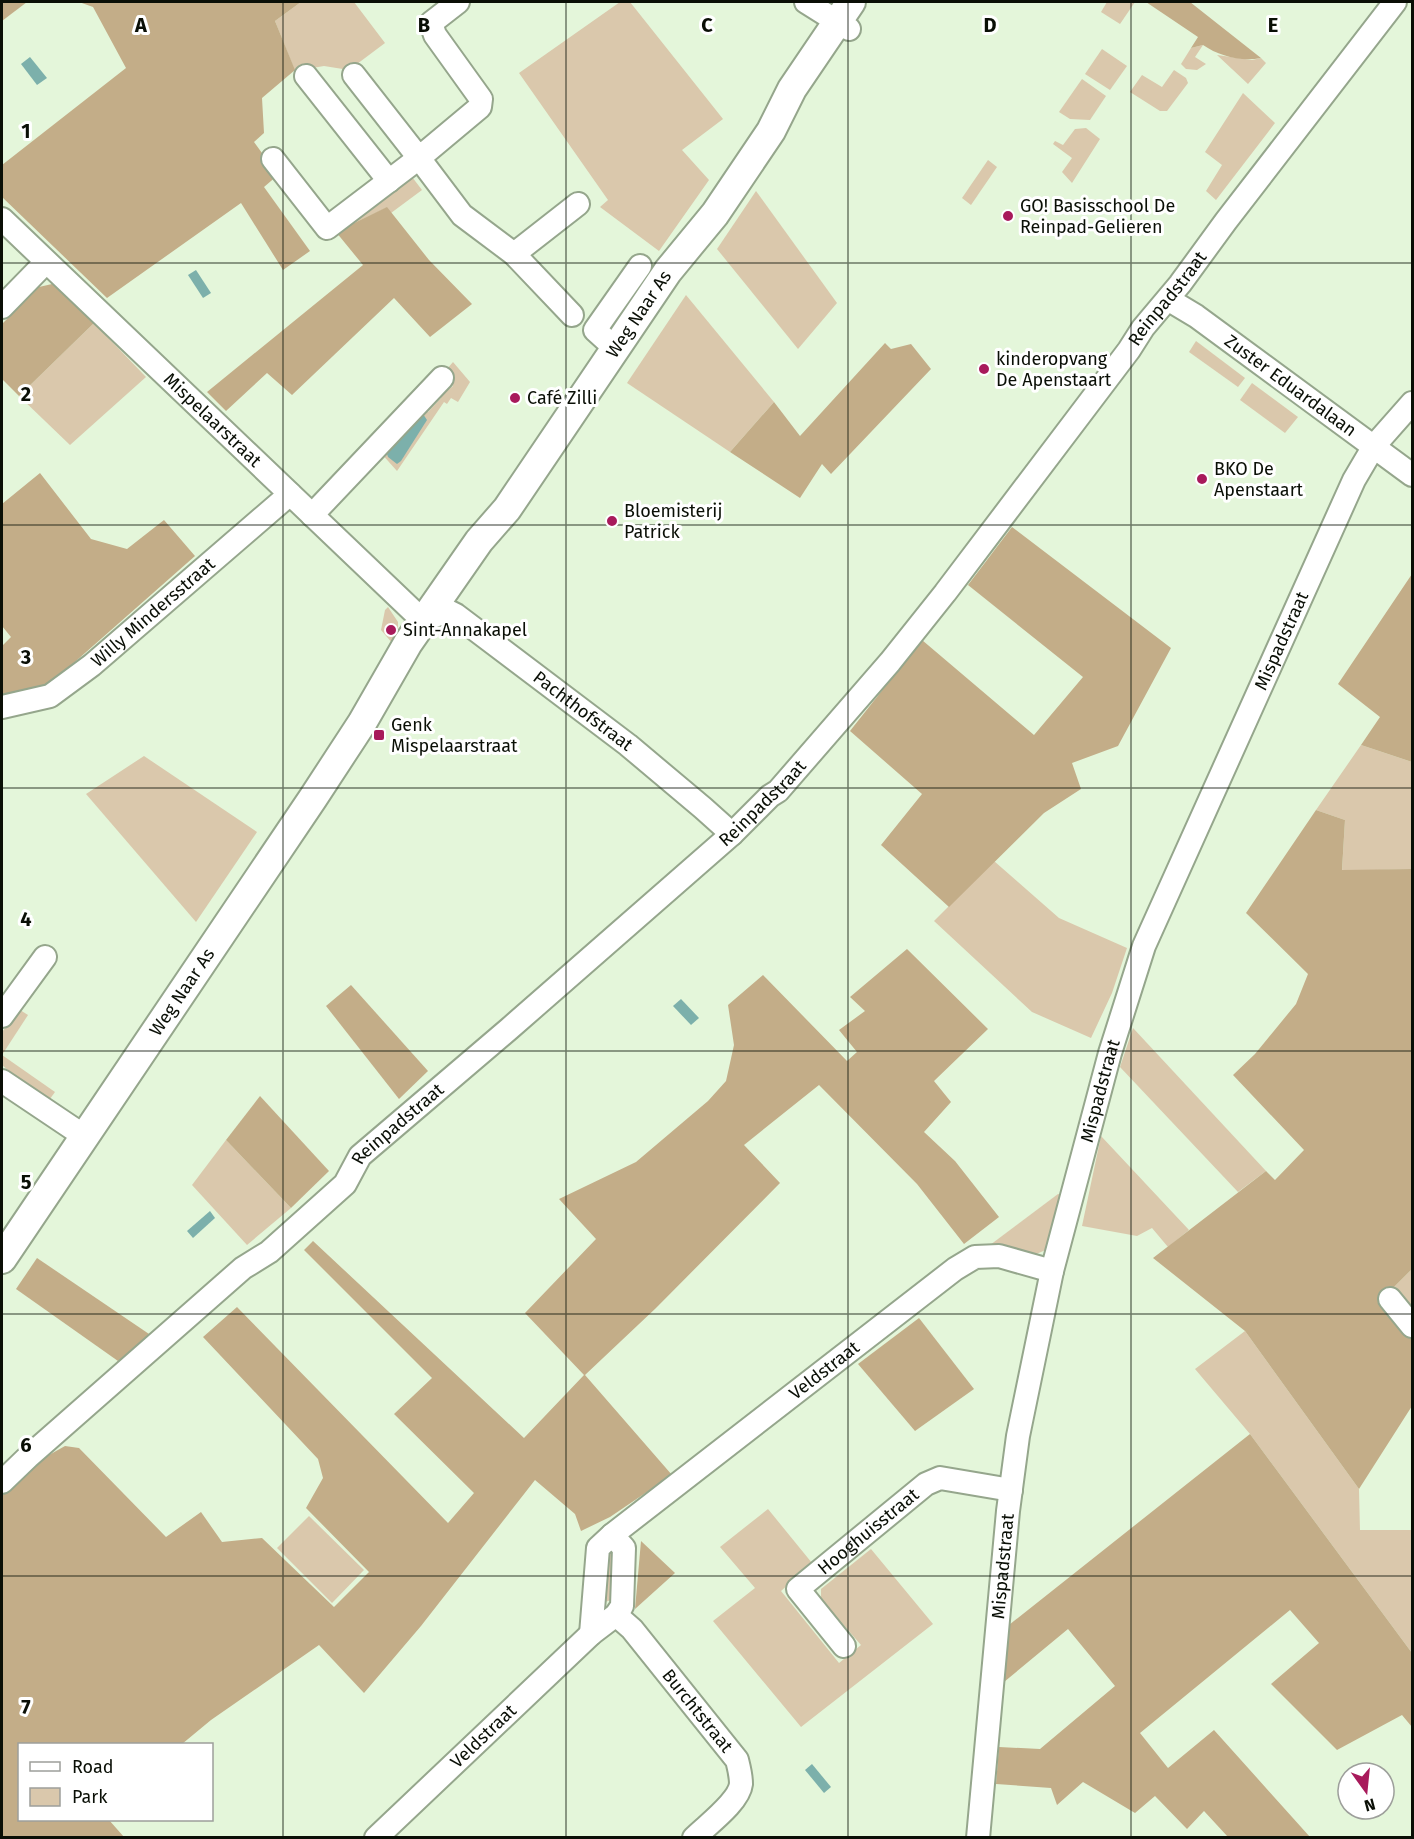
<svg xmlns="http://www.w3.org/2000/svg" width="1414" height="1839" font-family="'Fira Sans',sans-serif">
<rect width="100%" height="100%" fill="#e4f6da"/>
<!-- green -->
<g fill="#dac8ac">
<polygon points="301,2 354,2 385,43 349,70 324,66 295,71 275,21"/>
<polygon points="620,2 630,2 723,119 682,150 709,180 659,251 600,207 608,200 519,73"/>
<polygon points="1107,2 1135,2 1120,24 1101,12"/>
<polygon points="1203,45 1195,57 1206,64 1197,70 1186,69 1181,64 1191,48"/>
<polygon points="1102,49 1127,66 1110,90 1085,74"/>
<polygon points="1217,55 1252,60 1261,58 1266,63 1248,84"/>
<polygon points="1174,70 1186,78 1188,83 1167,111 1160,111 1130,92 1142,75 1162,87"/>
<polygon points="1082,79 1106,96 1090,120 1070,119 1059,112"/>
<polygon points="1243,93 1275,123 1216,200 1206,191 1222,165 1205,152"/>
<polygon points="1086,128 1100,139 1072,183 1062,172 1072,158 1053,144 1055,141 1063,145 1075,129"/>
<polygon points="988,160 997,167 971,205 962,198"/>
<polygon points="409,173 422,190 391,213 386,208 336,232"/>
<polygon points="756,191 837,303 798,349 717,249"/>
<polygon points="686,295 774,402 730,452 627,383"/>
<polygon points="94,323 146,377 70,445 19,396"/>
<polygon points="1196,341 1245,378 1238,387 1189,352"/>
<polygon points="453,362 470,382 458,402 451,398 447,404 444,402 397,471 380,452 423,407 428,412 441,398 437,393 443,386 447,391 453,386 442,375"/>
<polygon points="1252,383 1298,417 1285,433 1240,400"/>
<polygon points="388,607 398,622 398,632 390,624 386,629 394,637 393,644 381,630 385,610"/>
<polygon points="1361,745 1412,762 1412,869 1342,871 1345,820 1316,810"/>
<polygon points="144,756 257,832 196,922 86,794"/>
<polygon points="994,861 1059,918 1127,948 1112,993 1091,1038 1032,1012 934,921"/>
<polygon points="20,1010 28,1015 2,1055 2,1032"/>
<polygon points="1133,1028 1266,1171 1238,1192 1120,1067"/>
<polygon points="2,1055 55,1092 47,1103 2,1065"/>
<polygon points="1101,1136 1189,1230 1168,1247 1152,1228 1137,1236 1082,1226"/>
<polygon points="226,1140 291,1208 247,1245 192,1185"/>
<polygon points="1058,1194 1064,1195 1050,1248 1032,1256 991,1248 990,1245"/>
<polygon points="1412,1269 1412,1320 1389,1292"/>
<polygon points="1245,1331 1359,1489 1360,1530 1412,1530 1412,1653 1250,1434 1195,1369"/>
<polygon points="768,1509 812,1563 781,1591 839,1663 861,1645 821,1599 821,1589 871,1549 933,1624 801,1727 713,1621 755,1588 720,1547"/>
<polygon points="309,1516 364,1570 332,1603 277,1548"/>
<polygon points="613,1547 614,1599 605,1602 603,1552"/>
</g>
<!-- forest -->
<g fill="#c3ad88">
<polygon points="2,2 27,2 2,21"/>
<polygon points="79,2 301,2 275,21 295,70 262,98 264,133 254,142 278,175 264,187 310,251 283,270 241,203 107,298 2,197 2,165 126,68 93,7"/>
<path d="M1146,2H1190L1261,58C1241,62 1219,56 1203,45L1191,48L1198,37Z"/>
<polygon points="387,207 429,260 472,304 430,337 394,298 292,395 267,373 226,411 207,392 363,265 336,232"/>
<polygon points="52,284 94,323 19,396 2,379 2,324 39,287"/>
<polygon points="885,343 891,349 911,344 931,369 831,474 822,464 800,498 730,452 774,402 800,436"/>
<polygon points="40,473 91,539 127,549 164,520 195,556 51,683 2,695 2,646 11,637 2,626 2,504"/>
<polygon points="1012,527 1171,648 1118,746 1072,763 1081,789 1044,813 949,907 881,845 922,794 850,731 922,640 1034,735 1083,677 968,585"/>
<polygon points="1412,574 1412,762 1361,745 1380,717 1338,684"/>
<polygon points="1316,810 1345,820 1342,870 1412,869 1412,1269 1384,1297 1412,1333 1412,1406 1359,1489 1245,1331 1153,1258 1266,1171 1275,1180 1304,1150 1233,1075 1255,1054 1296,1004 1308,974 1246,913"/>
<polygon points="907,949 988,1029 934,1081 951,1102 924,1132 955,1161 999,1217 964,1244 917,1184 819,1085 744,1145 780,1183 656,1308 585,1375 672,1475 610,1517 581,1531 575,1514 535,1480 421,1626 364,1693 319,1645 211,1720 182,1744 20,1744 20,1820 109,1820 124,1837 2,1837 2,1496 33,1464 65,1446 79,1448 166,1537 201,1512 222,1542 262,1538 334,1607 369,1572 306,1508 323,1478 318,1459 203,1337 237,1307 448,1523 474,1493 394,1414 432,1378 304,1250 313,1241 524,1438 584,1375 525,1313 596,1239 559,1199 636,1162 708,1101 726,1081 734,1045 728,1005 763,975 847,1061 857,1052 839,1030 865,1011 850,997"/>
<polygon points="351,985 428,1071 399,1099 326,1006"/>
<polygon points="260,1096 329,1171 291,1208 226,1140"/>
<polygon points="37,1258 152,1336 118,1361 16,1289"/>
<polygon points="919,1318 974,1389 915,1431 858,1364"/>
<polygon points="1250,1434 1412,1653 1412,1727 1402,1715 1337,1750 1271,1684 1319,1643 1290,1610 1140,1733 1168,1768 1214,1730 1310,1837 1228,1837 1204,1811 1187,1829 1155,1796 1135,1813 1083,1782 1057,1805 1051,1788 996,1784 999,1747 1040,1749 1115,1686 1068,1629 1004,1682 1009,1625"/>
<polygon points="641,1541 675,1573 635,1609"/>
</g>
<!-- water -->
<g fill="#7cb0ab">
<polygon points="30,57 47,78 37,85 21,64"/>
<polygon points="196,270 211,293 203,298 188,275"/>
<polygon points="423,414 427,420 401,461 397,464 388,457 386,451"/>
<polygon points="681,999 699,1018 691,1025 673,1006"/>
<polygon points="210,1211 215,1218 193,1238 187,1231"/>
<polygon points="812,1764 831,1787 824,1793 805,1770"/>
</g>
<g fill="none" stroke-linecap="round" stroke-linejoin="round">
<!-- minor casing -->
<g stroke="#95a68c" stroke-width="26">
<g id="minor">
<polyline points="806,2 849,29"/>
<polyline points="354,75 419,158 480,107 481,99 435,35 431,23 458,2"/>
<polyline points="306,76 389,181"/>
<polyline points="273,159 327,228 419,158 462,215 514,254 572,315"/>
<path id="s1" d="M2,219L417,615L424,620L448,611L456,615L628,745L703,808L732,834"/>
<polyline points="514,254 578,204"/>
<path id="s2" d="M1170,297L1176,304L1196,316L1412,475"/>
<polyline points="2,307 46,262"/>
<polyline points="616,349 595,330 640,266"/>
<polyline points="312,515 442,378"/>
<path id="s3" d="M2,707L50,696L92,665L290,494"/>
<polyline points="2,1016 45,957"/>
<polyline points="2,1081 84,1136"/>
<polyline points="1390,1299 1412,1326"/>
<path id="s4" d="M2,1482L28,1457L243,1268L269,1252L345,1184L360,1156L509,1029L732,834L770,796L778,791L890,662L945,593L1129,350L1143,328L1180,284L1226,221L1395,2"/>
<path id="s5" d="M616,1615L632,1629L737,1760C739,1768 741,1775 741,1784C739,1802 707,1825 694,1838"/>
<path id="s6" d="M591,1634L598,1548L612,1535L955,1269L975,1257L999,1256L1052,1271"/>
<path id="s7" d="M844,1646L798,1589L926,1484L940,1478L1011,1490"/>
<path id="s8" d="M376,1838L591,1634L616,1615L622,1606L624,1548L612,1535"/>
<path id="s9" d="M978,1838L1008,1511L1018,1436L1052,1271L1110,1053L1144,946L1354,480L1374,446L1412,403"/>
</g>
</g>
<!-- major casing -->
<g stroke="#95a68c" stroke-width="32">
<g id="major">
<path id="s10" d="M2,1259L313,798L362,723L408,643L479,541L507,509L668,271L715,214L771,131L792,89L851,2"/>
</g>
</g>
<!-- minor -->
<use href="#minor" stroke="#fff" stroke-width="22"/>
<!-- major -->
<use href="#major" stroke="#fff" stroke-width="28"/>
</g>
<!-- grid -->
<path fill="none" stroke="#0a0f06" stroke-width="1.5" stroke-opacity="0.55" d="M283,2V1838M566,2V1838M848,2V1838M1131,2V1838M2,263H1412M2,525H1412M2,788H1412M2,1051H1412M2,1314H1412M2,1576H1412"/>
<!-- markers -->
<g fill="#a81a5b" stroke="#fff" stroke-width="2">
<circle cx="1008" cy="216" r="6"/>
<circle cx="984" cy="369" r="6"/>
<circle cx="515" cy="398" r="6"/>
<circle cx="1202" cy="479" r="6"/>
<circle cx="612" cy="521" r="6"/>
<circle cx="391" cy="630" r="6"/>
<rect x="373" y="729" width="12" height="12" rx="3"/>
</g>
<g text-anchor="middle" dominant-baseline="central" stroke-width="6" stroke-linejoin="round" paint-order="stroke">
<!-- poi labels -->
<g font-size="18" fill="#0a0f06" stroke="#fff" text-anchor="start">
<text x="1020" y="206">GO! Basisschool De<tspan x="1020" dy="21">Reinpad-Gelieren</tspan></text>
<text x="996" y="359">kinderopvang<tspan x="996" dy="21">De Apenstaart</tspan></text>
<text x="527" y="398">Café Zilli</text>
<text x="1214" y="469">BKO De<tspan x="1214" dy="21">Apenstaart</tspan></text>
<text x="624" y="511">Bloemisterij<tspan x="624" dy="21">Patrick</tspan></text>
<text x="403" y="630">Sint-Annakapel</text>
<text x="391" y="725">Genk<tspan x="391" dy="21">Mispelaarstraat</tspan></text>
</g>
<!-- street labels -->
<g font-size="18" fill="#0a0f06" stroke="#fff">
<text stroke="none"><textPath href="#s4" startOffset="1670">Reinpadstraat</textPath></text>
<text stroke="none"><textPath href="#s10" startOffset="1140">Weg Naar As</textPath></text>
<text stroke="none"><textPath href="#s2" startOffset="150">Zuster Eduardalaan</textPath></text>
<text stroke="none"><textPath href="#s1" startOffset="291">Mispelaarstraat</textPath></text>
<text stroke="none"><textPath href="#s3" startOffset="182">Willy Mindersstraat</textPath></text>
<text stroke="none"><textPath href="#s9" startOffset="1245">Mispadstraat</textPath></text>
<text stroke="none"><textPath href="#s1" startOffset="776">Pachthofstraat</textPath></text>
<text stroke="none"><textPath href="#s4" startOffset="1022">Reinpadstraat</textPath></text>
<text stroke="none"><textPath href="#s10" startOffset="322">Weg Naar As</textPath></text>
<text stroke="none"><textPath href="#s9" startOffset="759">Mispadstraat</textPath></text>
<text stroke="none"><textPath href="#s4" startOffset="536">Reinpadstraat</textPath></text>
<text stroke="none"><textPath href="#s6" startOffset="374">Veldstraat</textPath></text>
<text stroke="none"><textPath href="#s7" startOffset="164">Hooghuisstraat</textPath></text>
<text stroke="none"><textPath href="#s9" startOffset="273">Mispadstraat</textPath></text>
<text stroke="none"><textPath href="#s5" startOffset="126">Burchtstraat</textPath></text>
<text stroke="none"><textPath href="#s8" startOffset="148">Veldstraat</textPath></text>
</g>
</g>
<g font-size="20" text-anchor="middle" font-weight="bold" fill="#0a0f06" stroke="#fff" stroke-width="6" stroke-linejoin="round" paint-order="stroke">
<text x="141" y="32">A</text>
<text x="424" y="32">B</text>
<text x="707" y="32">C</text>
<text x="990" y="32">D</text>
<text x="1273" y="32">E</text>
<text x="26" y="138">1</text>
<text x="26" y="401">2</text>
<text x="26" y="664">3</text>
<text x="26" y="926">4</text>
<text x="26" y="1189">5</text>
<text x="26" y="1452">6</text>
<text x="26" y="1714">7</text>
</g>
<!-- border -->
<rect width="1414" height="1839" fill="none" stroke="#0a0f06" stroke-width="6"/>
<!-- legend -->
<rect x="18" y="1743" width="195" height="78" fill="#ffffff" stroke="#9d9f9b" stroke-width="1.5"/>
<rect x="30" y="1762" width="30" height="9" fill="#ffffff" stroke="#9d9f9b" stroke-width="1.5"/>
<text x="72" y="1773" font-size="18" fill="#0a0f06">Road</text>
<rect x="30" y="1788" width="30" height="18" fill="#dac8ac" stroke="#9d9f9b" stroke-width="1.5"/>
<text x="72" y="1803" font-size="18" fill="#0a0f06">Park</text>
<!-- north arrow -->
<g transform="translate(1366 1791) rotate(165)"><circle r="28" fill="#ffffff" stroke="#9d9f9b" stroke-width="1.5"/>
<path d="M0-4.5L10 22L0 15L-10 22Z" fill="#a81a5b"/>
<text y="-9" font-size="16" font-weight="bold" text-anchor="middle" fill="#0a0f06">N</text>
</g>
</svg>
